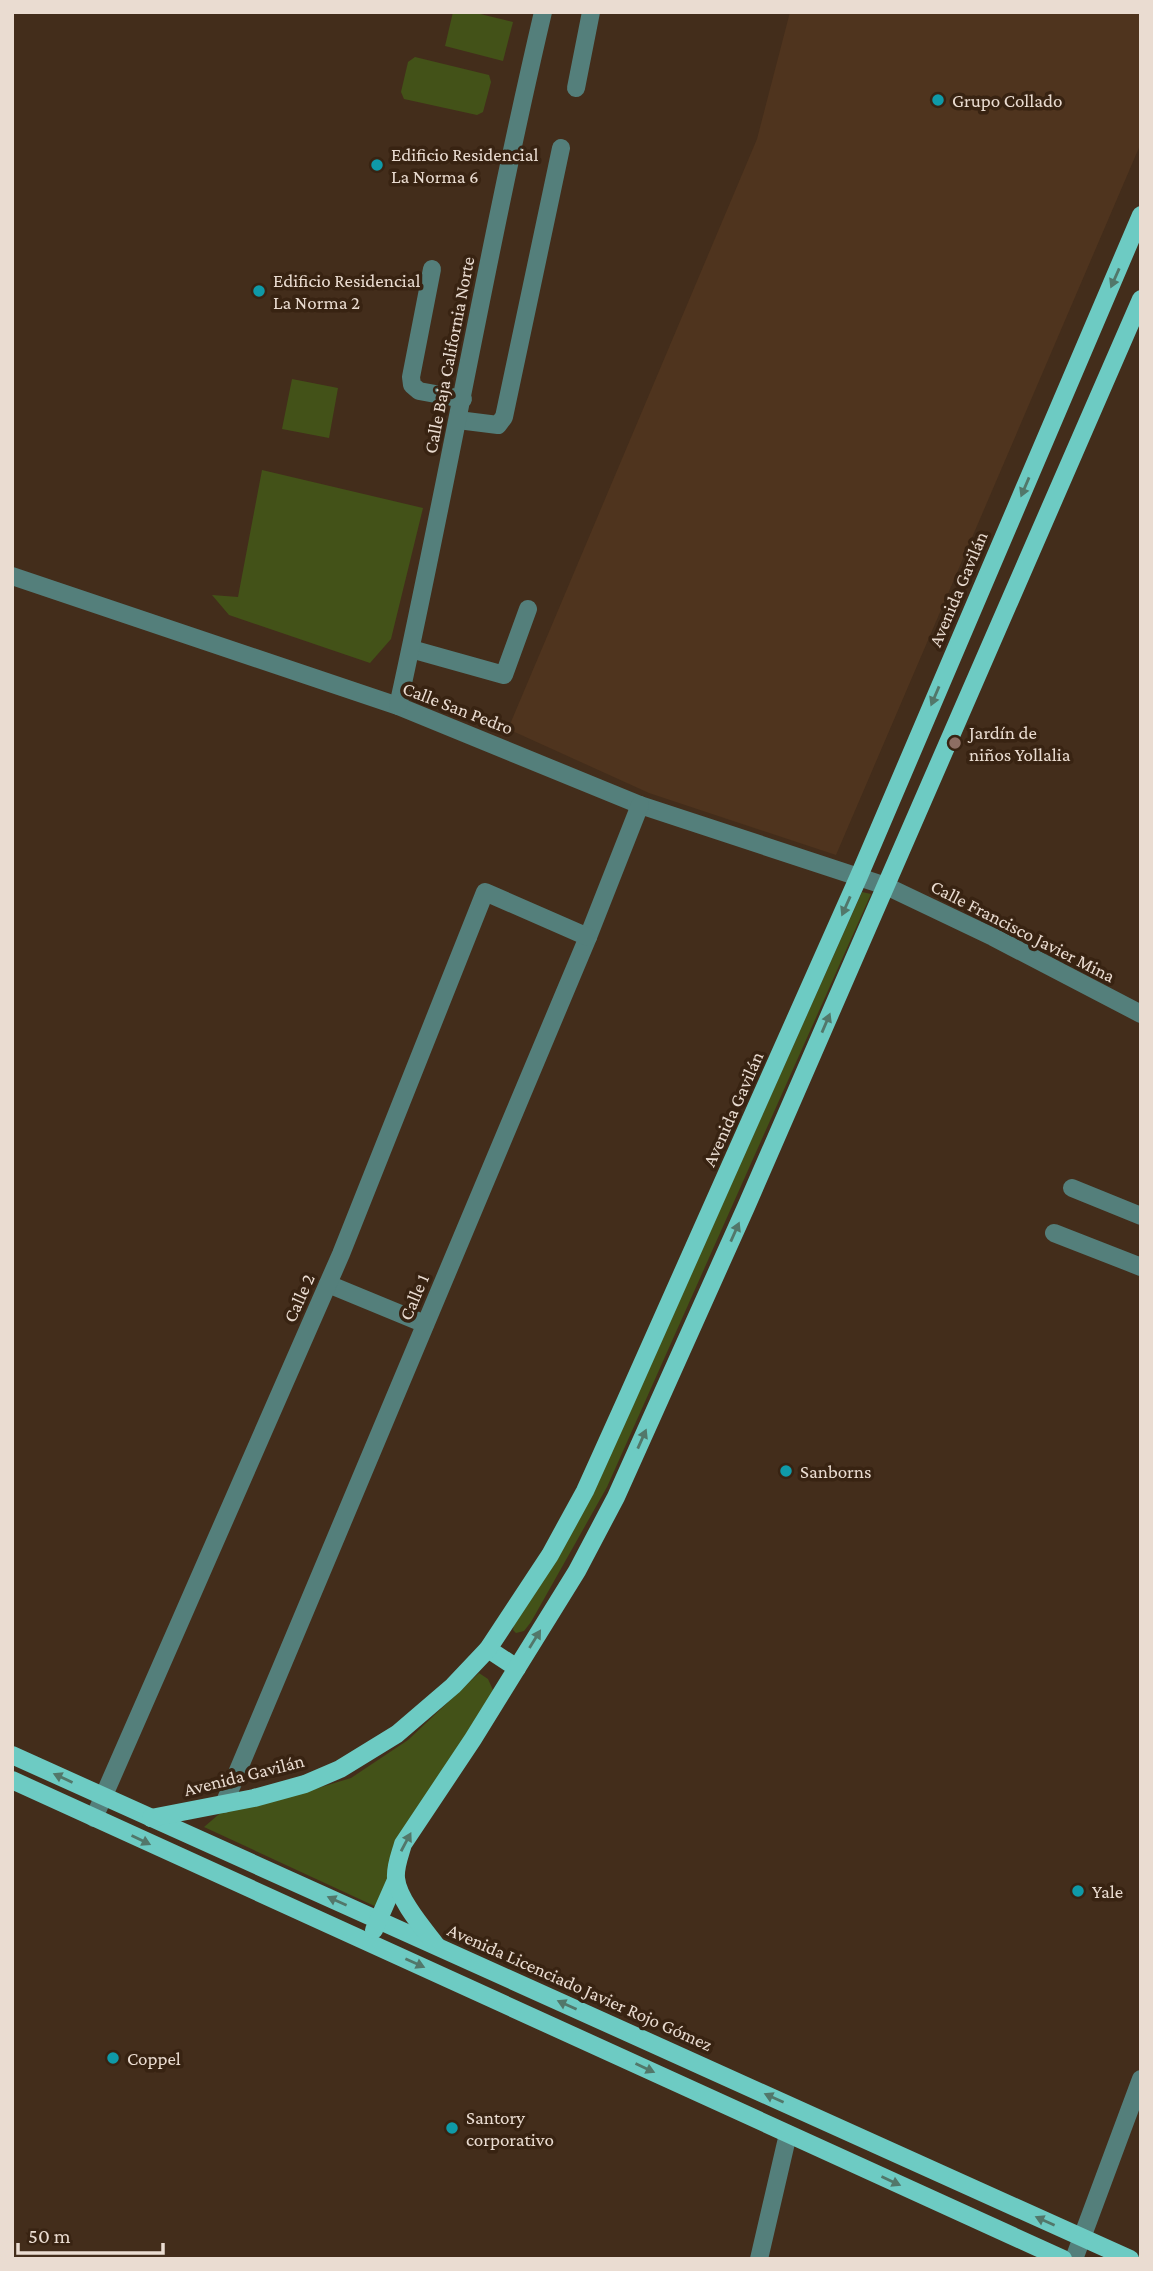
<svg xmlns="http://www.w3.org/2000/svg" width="1153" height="2271" font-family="'Crimson Pro',serif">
<rect width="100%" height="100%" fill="#432d1b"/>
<!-- built -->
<polygon fill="#4f341e" points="790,12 1141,12 1141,143 836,855 649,793 508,729 757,139"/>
<!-- green -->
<g fill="#435218">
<polygon points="453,12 472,12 513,22 503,61 445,46"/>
<polygon points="415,57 489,75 491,82 483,112 477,115 404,99 401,92 408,62"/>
<polygon points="292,379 338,388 329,438 282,429"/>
<polygon points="262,470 423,508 391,639 370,663 229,615 212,595 238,597"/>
<polygon points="862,892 871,894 607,1487 531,1622 524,1631 516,1633 513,1630 514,1622 597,1484"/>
<polygon points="479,1673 488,1679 493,1690 442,1780 381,1909 204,1827 225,1809 282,1799 351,1778 408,1740"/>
</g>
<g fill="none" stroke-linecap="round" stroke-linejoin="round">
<!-- minor -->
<g stroke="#547f7b" stroke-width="18">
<polyline points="576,88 591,12"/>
<polyline points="432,269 411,377 412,385 419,391 463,399"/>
<polyline points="458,420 498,425 504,417 561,148"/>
<polyline points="12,576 398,706 640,805 886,886 993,937 1141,1014"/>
<polyline points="411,649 504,675 528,609"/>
<path d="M398,706C449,475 489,242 543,12"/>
<polyline points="1072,1188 1141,1216"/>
<polyline points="1054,1233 1141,1267"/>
<polyline points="328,1284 425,1324"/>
<polyline points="224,1804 588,937 640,805"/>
<polyline points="94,1818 341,1254 485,892 588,937"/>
<polyline points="759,2259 788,2134"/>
<polyline points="1074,2259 1141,2079"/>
</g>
<!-- major -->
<g stroke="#6dcbc3" stroke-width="18">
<polyline points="488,1649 517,1668"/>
<polyline points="12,1755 1130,2259"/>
<path d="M12,1780C362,1941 713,2099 1063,2259"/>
<polyline points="151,1818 254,1798 305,1784 340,1769 397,1734 453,1686 488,1649 550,1555 585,1491 626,1400 859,876 1141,215"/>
<polyline points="374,1930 396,1880"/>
<path d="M436,1945C423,1928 398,1899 396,1878C395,1866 400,1855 403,1844L473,1739L577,1571L616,1497L746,1207L1141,299"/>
</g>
</g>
<!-- one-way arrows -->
<defs><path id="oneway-solid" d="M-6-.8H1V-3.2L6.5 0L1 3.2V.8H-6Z" transform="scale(1.75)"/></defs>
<g fill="#52776a">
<use href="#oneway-solid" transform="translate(1115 278) rotate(114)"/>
<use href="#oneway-solid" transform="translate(1025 487) rotate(113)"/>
<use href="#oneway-solid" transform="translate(935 696) rotate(113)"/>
<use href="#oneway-solid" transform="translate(846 906) rotate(114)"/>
<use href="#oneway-solid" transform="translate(826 1023) rotate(-67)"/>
<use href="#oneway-solid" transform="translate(735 1232) rotate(-66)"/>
<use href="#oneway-solid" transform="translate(642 1439) rotate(-66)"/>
<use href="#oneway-solid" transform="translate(535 1639) rotate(-58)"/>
<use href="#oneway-solid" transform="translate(63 1778) rotate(-155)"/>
<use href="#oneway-solid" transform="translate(141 1840) rotate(26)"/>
<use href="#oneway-solid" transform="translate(406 1842) rotate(-62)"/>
<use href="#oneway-solid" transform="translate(337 1901) rotate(-156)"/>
<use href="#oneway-solid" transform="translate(415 1963) rotate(24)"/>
<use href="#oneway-solid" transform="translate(567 2005) rotate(-156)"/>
<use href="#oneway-solid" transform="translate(645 2068) rotate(25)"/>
<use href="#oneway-solid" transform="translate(774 2098) rotate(-156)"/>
<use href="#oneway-solid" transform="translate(891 2181) rotate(25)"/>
<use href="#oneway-solid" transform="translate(1045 2221) rotate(-156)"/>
</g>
<!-- markers -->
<g fill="#0f9aa8" stroke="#382312" stroke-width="2.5">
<circle cx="938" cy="100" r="7"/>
<circle cx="377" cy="165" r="7"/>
<circle cx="259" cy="291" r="7"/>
<circle cx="786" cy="1471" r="7"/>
<circle cx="1078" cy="1891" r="7"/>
<circle cx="113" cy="2058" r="7"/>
<circle cx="452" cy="2128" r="7"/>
</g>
<circle fill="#8d6e63" stroke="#382312" stroke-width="2.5" cx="955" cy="743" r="7"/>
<g text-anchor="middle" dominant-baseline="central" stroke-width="7" stroke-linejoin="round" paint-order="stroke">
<!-- poi labels -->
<g font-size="19" fill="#eadcd1" stroke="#382312" text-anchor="start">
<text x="952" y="100">Grupo Collado</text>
<text x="391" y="154">Edificio Residencial<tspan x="391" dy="22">La Norma 6</tspan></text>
<text x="273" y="280">Edificio Residencial<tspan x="273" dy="22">La Norma 2</tspan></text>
<text x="969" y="732">Jardín de<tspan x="969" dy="22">niños Yollalia</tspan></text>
<text x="800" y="1471">Sanborns</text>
<text x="1092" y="1891">Yale</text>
<text x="127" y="2058">Coppel</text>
<text x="466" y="2117">Santory<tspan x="466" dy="22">corporativo</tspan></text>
</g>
<!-- street labels -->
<g font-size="19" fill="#eadcd1" stroke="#382312">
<text transform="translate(449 355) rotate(-79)">Calle Baja California Norte</text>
<text transform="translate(958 589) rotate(-67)">Avenida Gavilán</text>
<text transform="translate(458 708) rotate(21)">Calle San Pedro</text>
<text transform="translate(1023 931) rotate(27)">Calle Francisco Javier Mina</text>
<text transform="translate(733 1109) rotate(-66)">Avenida Gavilán</text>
<text transform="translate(414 1297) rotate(-67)">Calle 1</text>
<text transform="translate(299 1298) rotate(-66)">Calle 2</text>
<text transform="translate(244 1775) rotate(-14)">Avenida Gavilán</text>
<text transform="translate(580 1987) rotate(24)">Avenida Licenciado Javier Rojo Gómez</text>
</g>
</g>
<!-- border -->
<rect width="1153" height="2271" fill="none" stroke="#eadcd1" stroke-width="28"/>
<!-- scale -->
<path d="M18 2243v10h145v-10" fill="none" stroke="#eadcd1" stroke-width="3.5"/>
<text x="28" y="2243" font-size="21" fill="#eadcd1" stroke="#382312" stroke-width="5" paint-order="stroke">50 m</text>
</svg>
